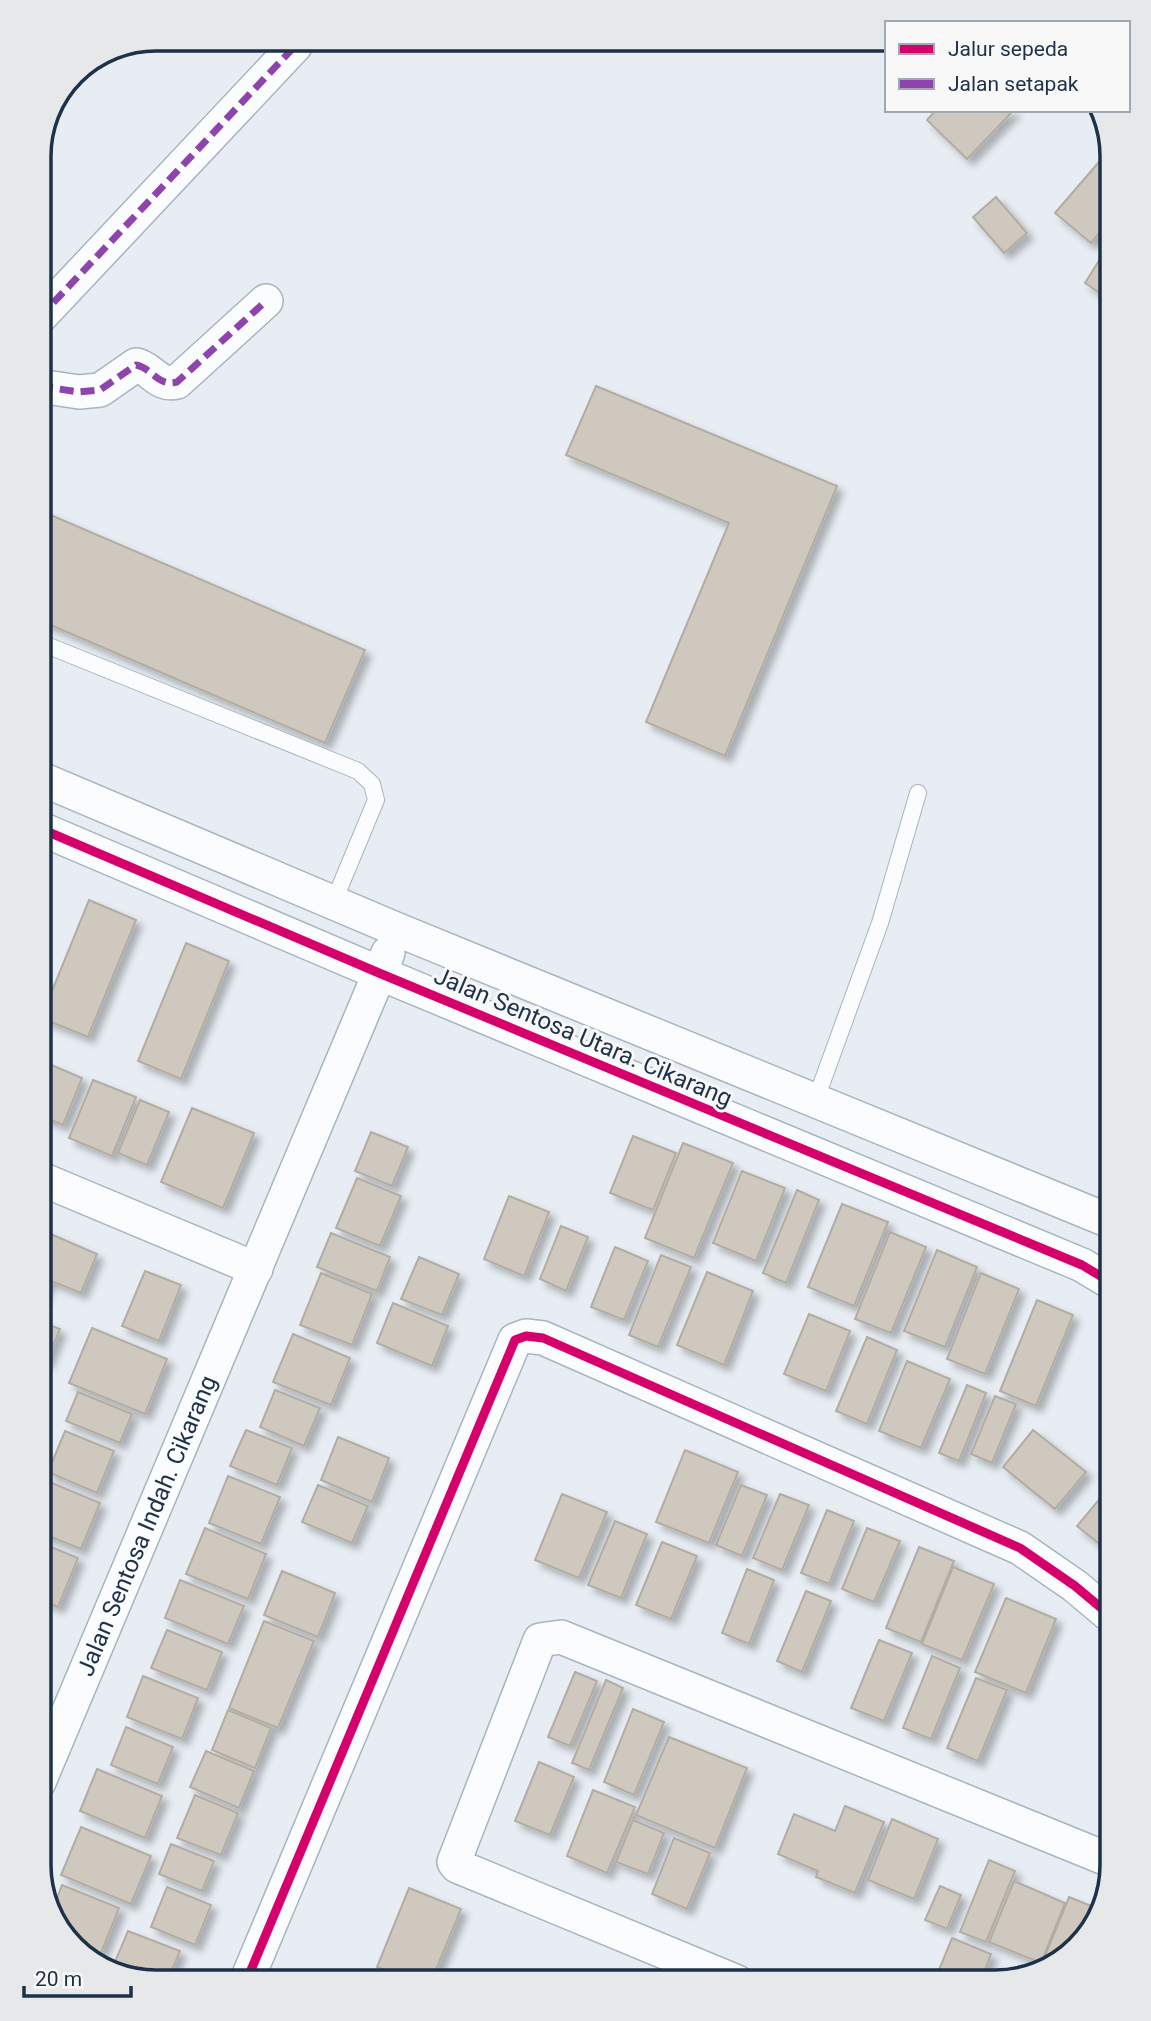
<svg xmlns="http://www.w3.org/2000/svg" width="1151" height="2021" font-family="Roboto,sans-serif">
<defs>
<filter id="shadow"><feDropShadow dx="6" dy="6" stdDeviation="3.5" flood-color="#0004"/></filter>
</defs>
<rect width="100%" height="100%" fill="#e7edf3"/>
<!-- building -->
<g fill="#cec8be" stroke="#b2aca2" stroke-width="2" filter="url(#shadow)">
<polygon points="936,110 1014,110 967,159 927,120"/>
<polygon points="1111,148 1112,218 1091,243 1055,213"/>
<polygon points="996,197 1027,233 1004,253 973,217"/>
<polygon points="1112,240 1112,301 1085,283"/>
<polygon points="596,386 837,486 725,756 646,722 729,523 566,455"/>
<polygon points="39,510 365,650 325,743 39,620"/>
<polygon points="89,900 136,920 88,1037 41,1018"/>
<polygon points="186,943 229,961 181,1079 138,1061"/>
<polygon points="49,1064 82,1078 63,1125 39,1115 39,1090"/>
<polygon points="93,1080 136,1097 112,1156 69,1138"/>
<polygon points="140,1100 169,1112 147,1165 118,1153"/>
<polygon points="192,1108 254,1133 223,1208 161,1182"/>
<polygon points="371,1132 408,1147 392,1186 355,1171"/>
<polygon points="633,1136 676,1153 653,1210 610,1193"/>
<polygon points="683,1143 733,1163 694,1258 645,1238"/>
<polygon points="742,1171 785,1188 756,1261 713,1243"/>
<polygon points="357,1178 401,1196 380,1246 336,1228"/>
<polygon points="797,1190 819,1200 786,1283 763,1273"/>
<polygon points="509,1196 549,1212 524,1276 484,1259"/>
<polygon points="842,1204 888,1222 854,1306 808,1287"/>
<polygon points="561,1226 588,1237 566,1291 540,1279"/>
<polygon points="39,1229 97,1254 81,1293 49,1280 39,1305"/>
<polygon points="890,1232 926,1247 891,1333 855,1319"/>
<polygon points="331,1233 390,1257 377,1291 317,1267"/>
<polygon points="615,1247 648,1261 624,1320 591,1307"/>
<polygon points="937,1250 977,1267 945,1347 904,1331"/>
<polygon points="661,1255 691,1267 658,1347 629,1335"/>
<polygon points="419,1257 459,1274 442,1315 401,1299"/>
<polygon points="145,1271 181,1285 159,1341 122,1326"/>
<polygon points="707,1272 753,1291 724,1365 677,1345"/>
<polygon points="321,1273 372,1294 352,1345 300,1325"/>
<polygon points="981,1273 1019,1289 985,1374 947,1359"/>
<polygon points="1037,1300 1073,1315 1036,1406 1000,1391"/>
<polygon points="393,1303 448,1326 432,1366 377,1343"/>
<polygon points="809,1314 850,1331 826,1391 784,1374"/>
<polygon points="39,1321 60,1329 46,1363 39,1360"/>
<polygon points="92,1328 167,1359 145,1414 69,1383"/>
<polygon points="293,1334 350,1358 331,1405 273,1382"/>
<polygon points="867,1337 897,1350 867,1424 836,1411"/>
<polygon points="907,1361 950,1379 921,1448 879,1431"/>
<polygon points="967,1385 986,1393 959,1461 939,1453"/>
<polygon points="275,1390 320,1408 304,1446 260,1427"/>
<polygon points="78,1392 132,1414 120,1443 66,1421"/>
<polygon points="995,1396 1016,1404 992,1463 971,1454"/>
<polygon points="246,1430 292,1448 277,1485 230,1466"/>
<polygon points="1033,1430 1086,1472 1055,1509 1003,1467"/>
<polygon points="65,1431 114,1451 97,1493 48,1472"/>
<polygon points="338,1437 389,1458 372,1502 321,1480"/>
<polygon points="685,1450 738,1472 709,1543 656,1522"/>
<polygon points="228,1476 280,1497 261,1544 209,1523"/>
<polygon points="40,1478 100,1503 81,1549 39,1532"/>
<polygon points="1112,1484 1112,1543 1107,1550 1077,1526"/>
<polygon points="318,1485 368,1506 352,1543 302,1522"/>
<polygon points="741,1485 767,1495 742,1556 716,1545"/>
<polygon points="562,1494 607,1512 579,1578 535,1560"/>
<polygon points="780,1494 809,1505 782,1570 753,1558"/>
<polygon points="827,1510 854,1521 829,1584 801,1573"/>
<polygon points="615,1521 647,1534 621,1598 588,1585"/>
<polygon points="205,1528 266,1554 248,1599 186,1574"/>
<polygon points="867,1528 900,1541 874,1602 842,1589"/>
<polygon points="39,1542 78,1558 58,1607 39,1599"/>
<polygon points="662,1542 697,1556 671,1619 636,1605"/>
<polygon points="919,1547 954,1561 921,1642 886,1628"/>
<polygon points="953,1567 994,1584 962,1660 922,1644"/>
<polygon points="747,1569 774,1580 749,1644 722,1633"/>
<polygon points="282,1571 335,1593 318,1637 264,1615"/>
<polygon points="180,1580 244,1606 228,1644 165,1618"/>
<polygon points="806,1591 831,1601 802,1672 777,1661"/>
<polygon points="1006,1598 1056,1619 1026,1693 975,1672"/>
<polygon points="264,1621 314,1641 278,1728 229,1708"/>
<polygon points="167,1630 222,1652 207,1690 151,1668"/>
<polygon points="879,1640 912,1653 884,1721 851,1708"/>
<polygon points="932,1656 960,1668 931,1739 903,1728"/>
<polygon points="575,1672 597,1681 570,1746 548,1737"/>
<polygon points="143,1676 198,1698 182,1739 127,1717"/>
<polygon points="976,1678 1007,1690 978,1761 947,1748"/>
<polygon points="606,1680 623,1688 589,1770 572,1763"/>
<polygon points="633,1709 664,1722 634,1795 604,1782"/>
<polygon points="228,1710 271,1728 255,1768 212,1750"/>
<polygon points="126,1727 173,1747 158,1784 111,1765"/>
<polygon points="669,1737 747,1768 715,1848 636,1815"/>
<polygon points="206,1751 254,1771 239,1808 190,1787"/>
<polygon points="539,1762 574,1777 550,1835 515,1821"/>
<polygon points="97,1769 162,1796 145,1838 80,1811"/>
<polygon points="593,1790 635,1807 607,1873 567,1856"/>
<polygon points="195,1795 238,1813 221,1855 177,1838"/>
<polygon points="845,1806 884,1822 855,1893 816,1877 818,1871 778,1854 794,1814 835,1831"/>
<polygon points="892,1819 938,1839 914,1899 868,1880"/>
<polygon points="633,1820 664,1833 648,1874 616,1862"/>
<polygon points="81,1827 151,1856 131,1904 61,1875"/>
<polygon points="674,1838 710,1853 687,1909 652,1894"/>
<polygon points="171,1844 214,1861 202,1891 159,1874"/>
<polygon points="989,1860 1015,1871 986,1942 960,1932"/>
<polygon points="1014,1881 1065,1903 1041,1963 989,1942"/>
<polygon points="62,1885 119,1908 101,1953 72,1941 50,1917"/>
<polygon points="940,1886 961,1895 947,1929 925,1920"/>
<polygon points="167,1887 211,1905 195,1945 151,1927"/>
<polygon points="409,1888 461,1909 431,1982 416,1982 377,1967"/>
<polygon points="1069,1897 1099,1909 1093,1930 1046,1971 1040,1968"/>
<polygon points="128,1931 180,1951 167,1982 159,1982 114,1964"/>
<polygon points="952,1938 991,1954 980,1982 934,1982"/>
</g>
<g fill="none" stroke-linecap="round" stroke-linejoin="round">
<!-- service casing -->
<g stroke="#a8b4c2" stroke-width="18">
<g id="service">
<polyline points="39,642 358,771 372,784 376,800 334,901"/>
<polyline points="816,1099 880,923 918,793"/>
</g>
</g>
<!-- minor casing -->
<g stroke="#a8b4c2" stroke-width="36">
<g id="minor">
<polyline points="39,318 295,46"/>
<path d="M39,386L79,392L100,390L136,365C152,368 158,387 177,382L266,301"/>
<polyline points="39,778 398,930 1112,1222"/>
<polyline points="39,828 379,973 1082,1265 1112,1283"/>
<polyline points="39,1178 256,1269"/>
<path id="s1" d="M39,1782L388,953"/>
<polyline points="246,1982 515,1340 526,1336 543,1338 1020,1548 1075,1586 1112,1617"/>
<polyline points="737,1982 457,1866 454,1862 540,1640 561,1637 1112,1861"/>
</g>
</g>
<!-- service -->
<use href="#service" stroke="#fbfcfd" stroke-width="16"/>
<!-- minor -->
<use href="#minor" stroke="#fbfcfd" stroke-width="33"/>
<!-- quiet -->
<g stroke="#8e44ad" stroke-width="7" stroke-dasharray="14 7" stroke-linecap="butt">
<polyline points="39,318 295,46"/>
<path d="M39,386L79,392L100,390L136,365C152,368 158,387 177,382L266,301"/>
</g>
<!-- cycleway casing -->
<g stroke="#f8f8f8" stroke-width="13">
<g id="cycleway">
<polyline points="39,828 379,973 1082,1265 1112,1283"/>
<polyline points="246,1982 515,1340 526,1336 543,1338 1020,1548 1075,1586 1112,1617"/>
</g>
</g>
<!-- cycleway -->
<use href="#cycleway" stroke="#d6006c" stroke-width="9"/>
</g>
<g text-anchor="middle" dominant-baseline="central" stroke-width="6" stroke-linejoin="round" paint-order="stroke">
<!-- street labels -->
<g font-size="24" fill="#1d3149" stroke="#f8f8f8">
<text transform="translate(583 1037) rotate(23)">Jalan Sentosa Utara. Cikarang</text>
<text stroke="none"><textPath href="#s1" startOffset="278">Jalan Sentosa Indah. Cikarang</textPath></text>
</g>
</g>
<!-- crop -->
<path d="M0 0H1151V2021H0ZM156 51H995A105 105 0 0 1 1100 156V1865A105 105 0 0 1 995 1970H156A105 105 0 0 1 51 1865V156A105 105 0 0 1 156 51Z" fill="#e6e8ea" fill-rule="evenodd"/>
<path fill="none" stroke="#1d3149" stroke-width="3.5" d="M156 51H995A105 105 0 0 1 1100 156V1865A105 105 0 0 1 995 1970H156A105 105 0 0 1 51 1865V156A105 105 0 0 1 156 51Z"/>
<!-- legend -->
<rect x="885" y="21" width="245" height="91" fill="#f8f8f8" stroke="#a0a8b2" stroke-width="2"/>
<rect x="899" y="44" width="35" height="10" fill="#d6006c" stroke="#a0a8b2" stroke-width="2"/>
<text x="948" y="56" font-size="21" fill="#1d3149">Jalur sepeda</text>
<rect x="899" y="79" width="35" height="10" fill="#8e44ad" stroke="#a0a8b2" stroke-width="2"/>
<text x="948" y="91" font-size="21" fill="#1d3149">Jalan setapak</text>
<!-- scale -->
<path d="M24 1986v10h107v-10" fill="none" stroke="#1d3149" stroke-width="3.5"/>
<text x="35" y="1986" font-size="21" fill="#1d3149" stroke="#f8f8f8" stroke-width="5" paint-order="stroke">20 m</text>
</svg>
